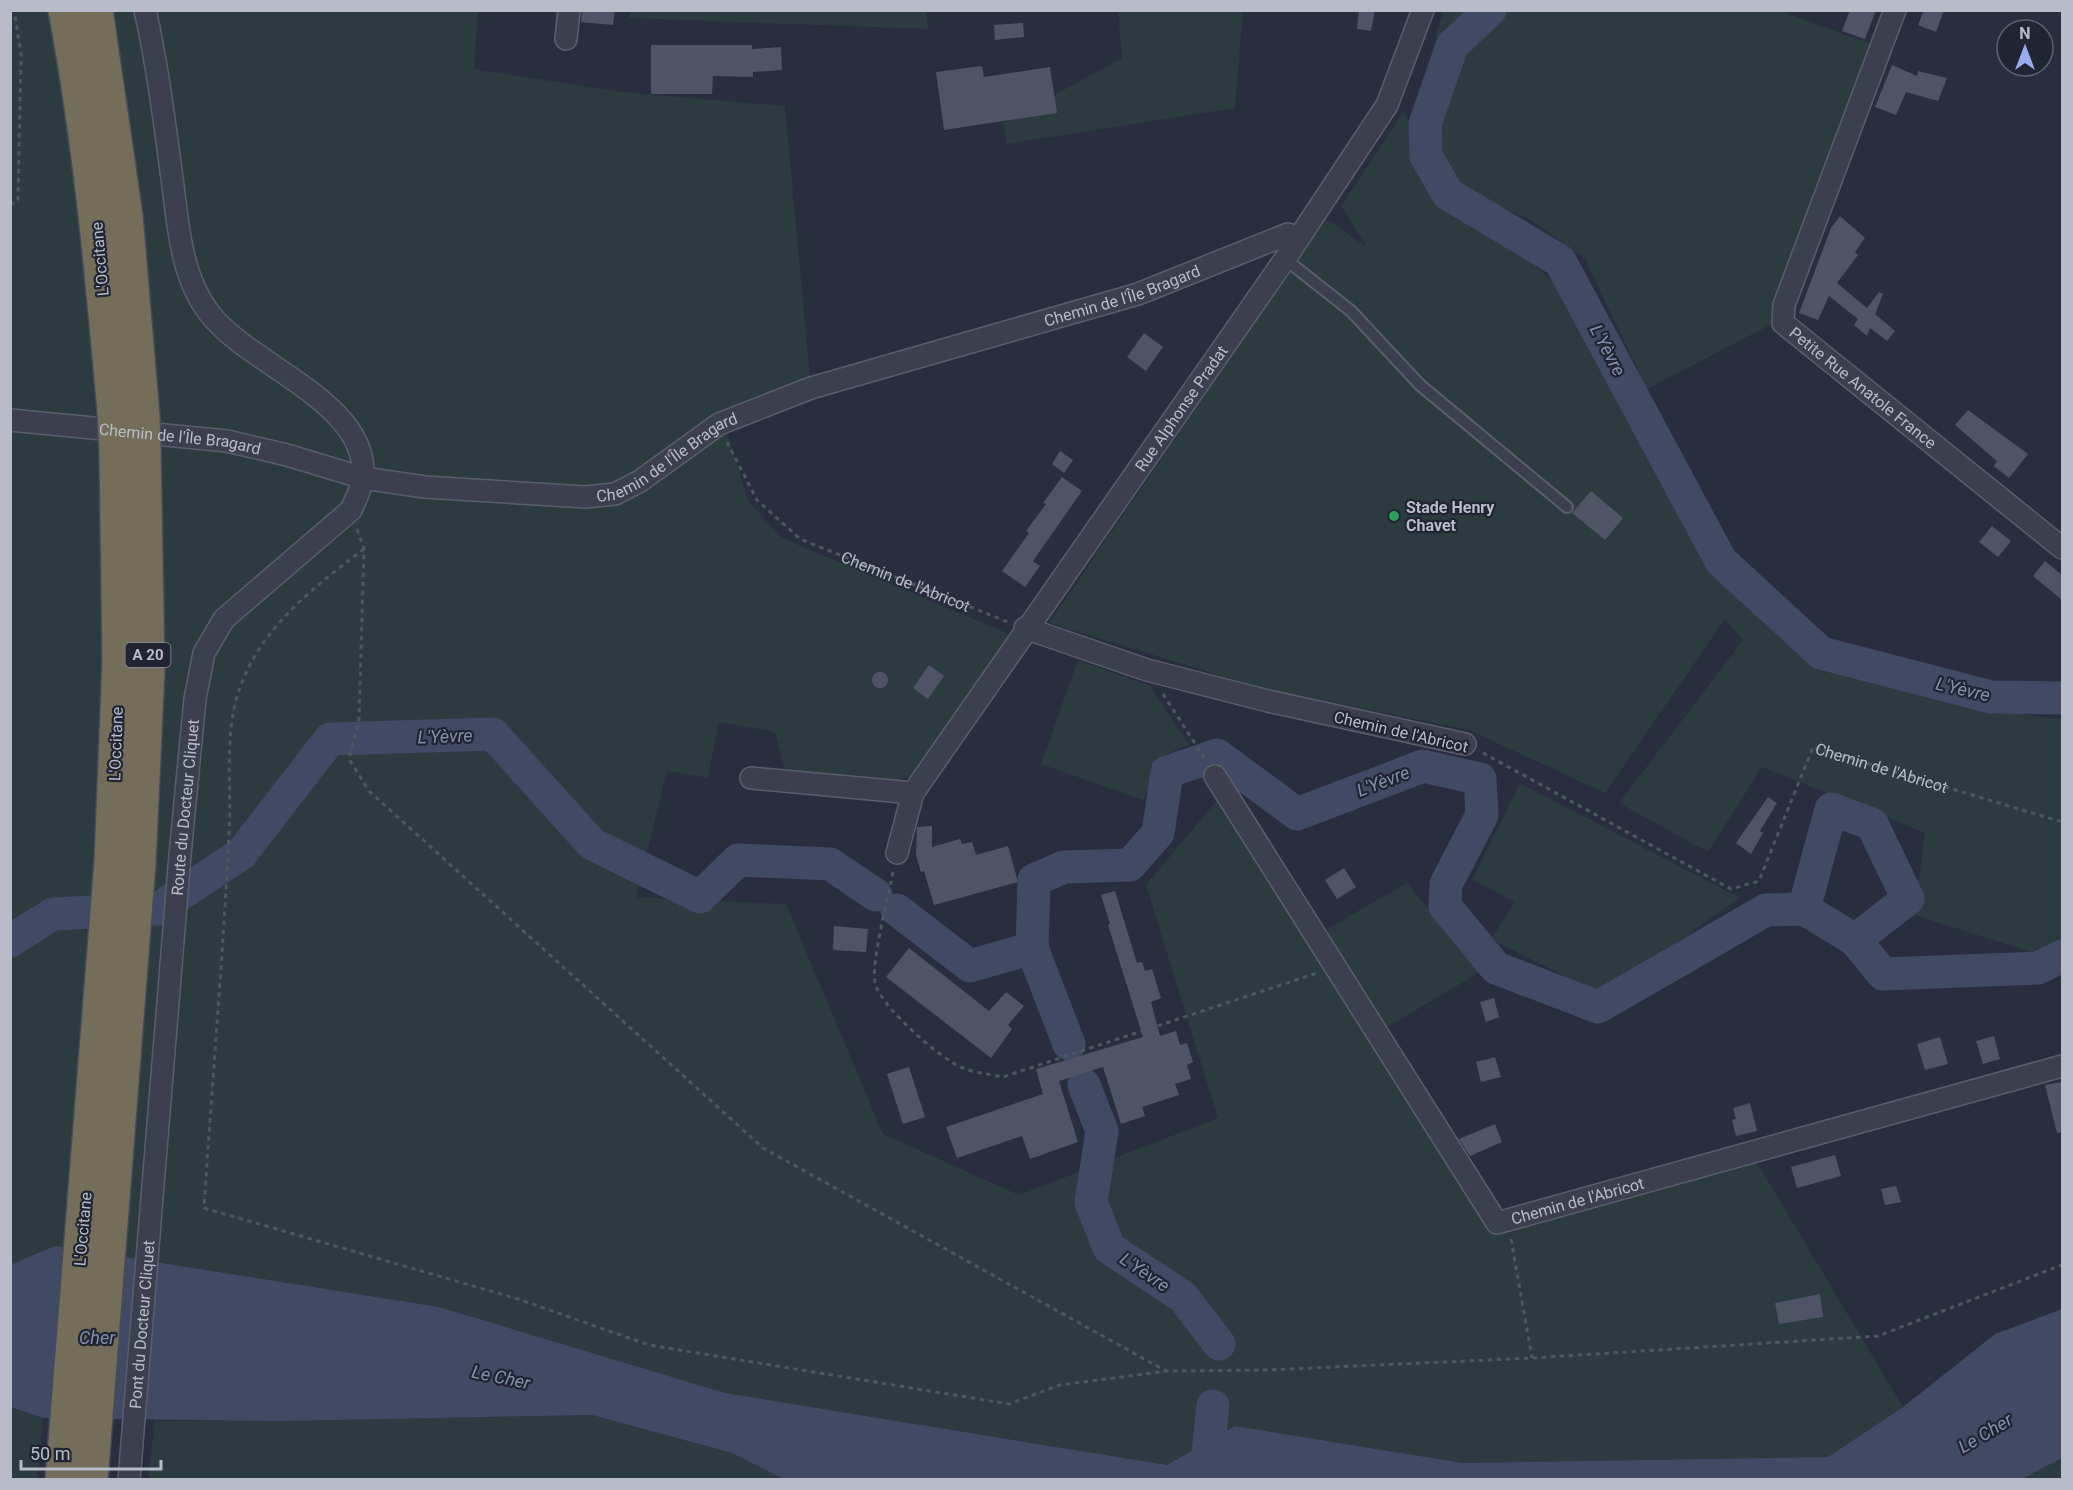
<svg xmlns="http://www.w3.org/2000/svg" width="2073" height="1490" font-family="Roboto,sans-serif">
<rect width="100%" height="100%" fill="#282e3e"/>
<!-- green -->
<g fill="#2b3b40">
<polygon points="630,10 926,11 928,29 629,18"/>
<polygon points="1777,10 1874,45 1770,325 1647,389 1585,259 1531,220 1457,189 1445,169 1438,130 1455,87 1436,34 1444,11"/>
<polygon points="11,11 478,11 474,69 622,92 785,106 810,377 721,411 748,501 782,538 1014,636 915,774 877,788 787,777 775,732 719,722 708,778 667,771 636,897 786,904 883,1134 1019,1195 1218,1118 1146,885 1228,787 1496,1220 1747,1146 1903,1407 1828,1457 1463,1463 1235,1426 1167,1465 724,1393 439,1307 55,1246 11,1265"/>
<polygon points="1118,11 1243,11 1235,108 1007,144 1003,123 1122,58"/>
<polygon points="1404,111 1441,195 1515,246 1566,295 1717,572 1792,644 1842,672 1986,708 2054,719 2062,718 2062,949 2047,957 1914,915 1925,833 1762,767 1708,852 1619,803 1743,640 1725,619 1605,793 1469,730 1258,687 1049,623 1326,219 1367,247 1341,206"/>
<polygon points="1078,660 1150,686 1189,745 1164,755 1143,800 1041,764"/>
<polygon points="1520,783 1740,898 1602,995 1491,939 1515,902 1472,880"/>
<polygon points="1407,883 1480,972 1384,1029 1325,930"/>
<polygon points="10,1407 43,1418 38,1479 11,1479"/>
<polygon points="592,1415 732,1453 786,1479 148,1480 155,1421"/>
<polygon points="2062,1458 2062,1479 2020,1479"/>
</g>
<!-- water -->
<polygon fill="#404a65" points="55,1246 439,1307 725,1393 1167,1465 1235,1426 1463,1463 1828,1457 1903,1407 1995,1334 2062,1309 2062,1458 2020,1480 786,1480 732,1453 592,1415 280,1421 43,1418 11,1407 10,1265"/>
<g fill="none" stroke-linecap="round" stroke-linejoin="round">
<!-- river -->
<g stroke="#404a65" stroke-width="33">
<polyline points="1490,10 1452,46 1425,124 1426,156 1448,194 1560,261 1721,561 1821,653 1991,697 2062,698"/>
<polyline points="1804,909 1831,809 1872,824 1908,899 1855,940"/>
<polyline points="897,910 970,966 1032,948"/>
<polyline points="10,941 53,914 158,909 241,854 330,739 493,734 592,844 700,897 738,860 830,864 876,895"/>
<polyline points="1069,1044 1032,948 1034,880 1064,867 1130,865 1158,833 1167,772 1217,755 1297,814 1423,766 1480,779 1482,815 1446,884 1445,906 1496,968 1598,1007 1766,910 1804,909 1855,940 1883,974 2038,968 2062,956"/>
<polyline points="1084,1085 1102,1131 1091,1202 1109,1248 1183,1297 1219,1344"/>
<polyline points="1205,1480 1213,1406"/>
</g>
</g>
<!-- building -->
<g fill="#4e5466">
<polygon points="582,10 615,10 613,25 581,22"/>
<polygon points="1359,10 1375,10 1371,31 1357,29"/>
<polygon points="1850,10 1876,10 1865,39 1842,31"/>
<polygon points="1924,10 1944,10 1936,32 1918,25"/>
<polygon points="1023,23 1024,37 995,40 994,25"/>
<polygon points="651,45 752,45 752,49 781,47 782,70 753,72 753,77 713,76 712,94 651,94"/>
<polygon points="1892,65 1917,76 1918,71 1947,78 1938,101 1906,92 1896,115 1875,107"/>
<polygon points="982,66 984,77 1050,67 1057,113 944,130 936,72"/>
<polygon points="1840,216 1865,238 1855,252 1858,255 1837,283 1867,308 1879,292 1883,294 1875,314 1895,331 1887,341 1870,328 1867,336 1854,325 1858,319 1829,296 1818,320 1799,313 1831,228"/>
<polygon points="1144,333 1163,347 1146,371 1127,357"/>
<polygon points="1968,410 2028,454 2009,478 1994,466 1997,461 1955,425"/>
<polygon points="1060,451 1073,460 1064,473 1052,464"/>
<polygon points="1062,477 1082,491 1033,561 1040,566 1025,587 1002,571 1029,533 1026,531 1046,504 1043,503"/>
<polygon points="1591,491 1623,518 1605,540 1572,513"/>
<polygon points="1992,526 2011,541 1998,557 1979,542"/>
<polygon points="2045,561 2062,575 2062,600 2033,576"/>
<polygon points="929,665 944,676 928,699 913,688"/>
<circle cx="880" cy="680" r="8"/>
<polygon points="1768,797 1777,803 1760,831 1763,833 1751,854 1736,843"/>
<polygon points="932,826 932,847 960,839 962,844 972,842 976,855 1008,846 1018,882 934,905 924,871 921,872 916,856 917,827"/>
<polygon points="1344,868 1356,887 1337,899 1325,880"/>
<polygon points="1115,891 1137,963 1142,962 1145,971 1152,969 1161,998 1151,1002 1160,1036 1176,1031 1180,1045 1187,1043 1193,1062 1187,1065 1191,1079 1175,1084 1179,1095 1142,1107 1145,1116 1121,1124 1103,1067 1059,1081 1078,1142 1030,1159 1022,1136 957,1158 946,1127 1043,1094 1036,1069 1143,1037 1108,925 1110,924 1101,895"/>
<polygon points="834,926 868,929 866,952 833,950"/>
<polygon points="909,948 989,1011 1006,992 1024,1006 1008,1025 1012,1029 991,1058 886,977"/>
<polygon points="1494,998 1499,1017 1486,1022 1480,1002"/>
<polygon points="1994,1036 2000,1059 1983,1064 1976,1041"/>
<polygon points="1940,1037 1948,1064 1925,1070 1917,1044"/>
<polygon points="1495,1057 1501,1077 1481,1082 1476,1062"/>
<polygon points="909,1067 925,1117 903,1124 887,1074"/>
<polygon points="2062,1082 2062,1132 2057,1133 2045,1085"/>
<polygon points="1750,1103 1757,1131 1736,1136 1732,1120 1736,1119 1733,1108"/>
<polygon points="1495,1124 1502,1142 1470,1156 1459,1139"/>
<polygon points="1835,1155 1841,1176 1797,1188 1791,1167"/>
<polygon points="1896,1186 1901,1202 1885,1205 1881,1189"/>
<polygon points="1820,1294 1823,1317 1779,1324 1775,1303"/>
</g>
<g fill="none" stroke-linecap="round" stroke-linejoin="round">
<!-- service casing -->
<g stroke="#5a5e6c" stroke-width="14">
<polyline id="service" points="1285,259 1351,311 1420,385 1567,507"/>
</g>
<!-- minor casing -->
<g stroke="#5a5e6c" stroke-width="24">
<g id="minor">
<path id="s3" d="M1895,10L1784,305L1783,323L2062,548"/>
<polyline points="566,39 569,10"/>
<path id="s4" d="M10,420L227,441L287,455L363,478L425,487L585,497L615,494L640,481L719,424L811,388L1138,294L1288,234L1297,240"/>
<polyline points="1025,628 1147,670 1268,701 1465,744"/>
<path id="s5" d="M1215,776L1497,1223L2062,1066"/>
<polyline points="751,778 913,793"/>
<path id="s6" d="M897,853L913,793L1285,259L1387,105L1423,10"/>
<path id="s7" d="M129,1480L180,855L195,699L204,653L224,619L351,510C356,499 362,488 363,476C368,402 249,365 210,314C179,275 178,219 171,171C164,118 157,63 145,10"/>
</g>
</g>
<!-- motorway casing -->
<g stroke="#474b59" stroke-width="36">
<g id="motorway">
<path d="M65,10C90,143 102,276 114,411"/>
<polyline points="96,10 126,216 143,416"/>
<polyline points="62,1480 111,862 119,661 116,451"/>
<polyline points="91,1480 139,863 148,669 144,447"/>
</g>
</g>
<!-- path -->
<g stroke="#4a585e" stroke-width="3" stroke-dasharray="4.5 4.5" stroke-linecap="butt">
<polyline points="10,205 18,200 21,54 14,10"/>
<path id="s1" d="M727,442L757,500L800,539L1008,622"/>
<polyline points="357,529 364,549 359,719 349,759 369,791 763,1148 1166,1371"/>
<path d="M364,549C316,585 262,627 241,685C223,731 232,785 229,833C223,958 212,1083 204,1208L518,1299L649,1345L1009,1404L1060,1385L1167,1371L1267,1370L1532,1358L1878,1336L2062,1265"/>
<polyline points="1163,694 1205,759"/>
<path id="s2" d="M1483,753L1731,889L1759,881L1813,747L2062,822"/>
<path d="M893,872C889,895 869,967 876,986C884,1009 940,1059 963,1068C975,1073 990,1074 1003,1077L1317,973"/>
<polyline points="1511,1239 1532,1358"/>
</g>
<!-- service -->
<use href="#service" stroke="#3c404e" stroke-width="10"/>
<!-- minor -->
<use href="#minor" stroke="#3c404e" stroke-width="21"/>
<!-- motorway -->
<use href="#motorway" stroke="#736d5a" stroke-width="33"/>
<!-- motorway-bridge casing -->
<g stroke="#474b59" stroke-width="36" stroke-linecap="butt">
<g id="motorway-bridge">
<polyline points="114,411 116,451"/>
<polyline points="143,416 144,447"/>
</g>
</g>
<!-- motorway-bridge -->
<use href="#motorway-bridge" stroke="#736d5a" stroke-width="33"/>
</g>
<!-- markers -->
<circle fill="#2e9e5b" stroke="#212533" stroke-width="2" cx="1394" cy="516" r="6"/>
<g text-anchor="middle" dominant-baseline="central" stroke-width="4.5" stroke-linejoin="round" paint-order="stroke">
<!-- shield labels -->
<rect fill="#212533" stroke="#8b8f9c" stroke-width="1.5" x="125.5" y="643" width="45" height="24" rx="4.5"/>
<g font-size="15" font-weight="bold" fill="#b8bcc9">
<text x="148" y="655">A 20</text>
</g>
<!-- street labels -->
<g font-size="16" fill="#b8bcc9" stroke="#212533">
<text transform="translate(100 259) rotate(-95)">L'Occitane</text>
<text stroke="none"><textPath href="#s4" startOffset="1161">Chemin de l'Île Bragard</textPath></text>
<text stroke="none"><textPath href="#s3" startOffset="436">Petite Rue Anatole France</textPath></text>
<text stroke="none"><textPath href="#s6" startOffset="531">Rue Alphonse Pradat</textPath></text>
<text stroke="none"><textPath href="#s4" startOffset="171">Chemin de l'Île Bragard</textPath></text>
<text stroke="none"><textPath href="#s4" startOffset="675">Chemin de l'Île Bragard</textPath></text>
<text stroke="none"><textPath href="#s1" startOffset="237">Chemin de l'Abricot</textPath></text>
<text transform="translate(1401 732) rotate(13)">Chemin de l'Abricot</text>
<text transform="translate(116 744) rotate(-88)">L'Occitane</text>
<text stroke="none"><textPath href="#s2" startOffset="528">Chemin de l'Abricot</textPath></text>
<text stroke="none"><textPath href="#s7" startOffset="675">Route du Docteur Cliquet</textPath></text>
<text stroke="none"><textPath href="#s5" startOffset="612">Chemin de l'Abricot</textPath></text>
<text transform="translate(83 1229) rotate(-85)">L'Occitane</text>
<text stroke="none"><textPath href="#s7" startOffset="156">Pont du Docteur Cliquet</textPath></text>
</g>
<!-- poi labels -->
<g font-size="16" font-weight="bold" fill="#b8bcc9" stroke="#212533" text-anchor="start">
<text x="1406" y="507">Stade Henry<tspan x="1406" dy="18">Chavet</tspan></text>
</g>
<!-- water labels -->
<g font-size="18" font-style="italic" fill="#838ead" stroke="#212533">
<text transform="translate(1608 350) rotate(62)">L'Yèvre</text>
<text transform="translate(1963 689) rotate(13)">L'Yèvre</text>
<text transform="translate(445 736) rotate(-2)">L'Yèvre</text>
<text transform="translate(1383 781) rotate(-21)">L'Yèvre</text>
<text transform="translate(1145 1272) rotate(34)">L'Yèvre</text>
<text x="97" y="1337">Cher</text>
<text transform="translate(501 1377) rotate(12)">Le Cher</text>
<text transform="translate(1985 1433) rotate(-31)">Le Cher</text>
</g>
</g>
<!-- border -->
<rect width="2073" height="1490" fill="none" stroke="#b8bcc9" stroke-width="24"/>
<!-- north arrow -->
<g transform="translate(2025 48)"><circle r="28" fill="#212533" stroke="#5d616f" stroke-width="1.5"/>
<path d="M0-4.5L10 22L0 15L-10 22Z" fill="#98abee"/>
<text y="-9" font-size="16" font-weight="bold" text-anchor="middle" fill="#b8bcc9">N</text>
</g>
<!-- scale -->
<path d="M21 1460v9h140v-9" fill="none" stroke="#b8bcc9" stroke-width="3"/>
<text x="30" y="1460" font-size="18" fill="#b8bcc9" stroke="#212533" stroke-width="4.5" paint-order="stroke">50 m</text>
</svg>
